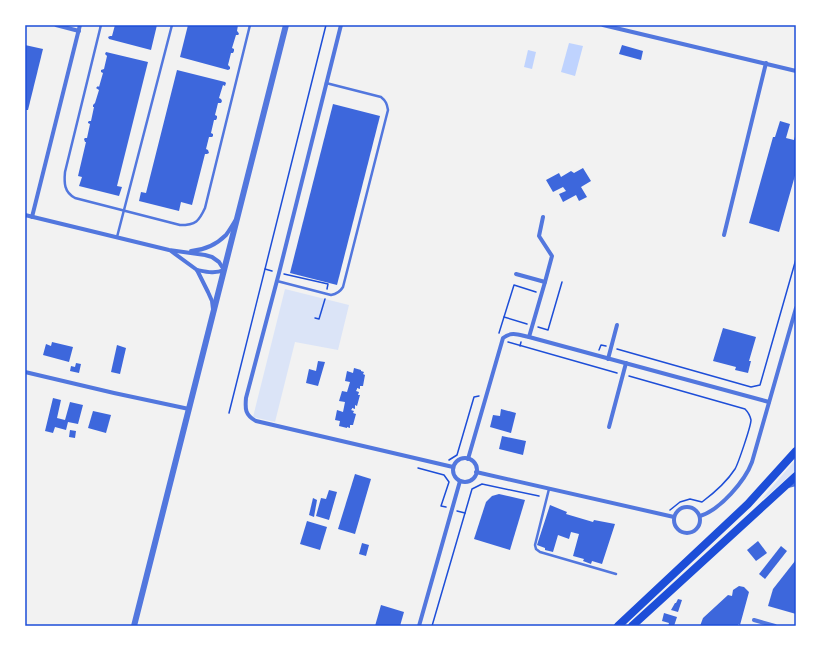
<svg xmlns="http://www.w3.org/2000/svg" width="821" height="651" font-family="Commissioner,sans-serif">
<rect width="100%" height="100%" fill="#f2f2f2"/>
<!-- green -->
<g fill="#dbe4f7">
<polygon points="285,289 349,305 338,350 295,342 275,422 253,417"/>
<polygon points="796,459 796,470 767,496 761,500"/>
</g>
<!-- water -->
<g fill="#bfd3fe">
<polygon points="569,43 583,46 575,76 561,72"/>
<polygon points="528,50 536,52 532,69 524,67"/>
</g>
<!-- building -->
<g fill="#3d67dc">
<polygon points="115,25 157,25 151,50 109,39 108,37 110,36 112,36"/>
<polygon points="188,25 238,25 237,31 238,32 239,34 238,35 236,35 232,48 234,49 234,51 233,53 231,53 228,65 230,67 230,69 228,70 180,57"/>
<polygon points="25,45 43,49 28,110 25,110"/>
<polygon points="622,45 643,51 641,60 619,54"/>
<polygon points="106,52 148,62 117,186 122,187 119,196 79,186 82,177 78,176 86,142 85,142 84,139 85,138 87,138 90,124 88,123 88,122 89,121 91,121 94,107 93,107 93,105 95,103 99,90 96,88 98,86 99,87 103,73 101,72 101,70 104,69 107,56 105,54"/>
<polygon points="177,70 225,82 226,83 225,86 223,85 219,98 221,99 222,101 221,103 218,103 215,115 217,116 217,118 216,120 214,120 211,133 213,134 213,136 212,137 209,137 206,149 208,150 209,153 207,154 205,154 192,205 181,202 179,211 139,201 141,192 146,193"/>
<polygon points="333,104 380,116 337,285 290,273"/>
<polygon points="780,121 790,124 786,138 794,140 796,133 796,172 779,232 749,223 773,137 775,137"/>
<polygon points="583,168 591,181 581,187 587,197 579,201 576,195 563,202 559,194 566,191 563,187 553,192 546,180 559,173 561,177 571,171 574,173"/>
<polygon points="723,328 756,337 749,361 751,361 748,373 735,370 736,367 713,361"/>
<polygon points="52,342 73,347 69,362 43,355 46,344 51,346"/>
<polygon points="117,345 126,348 120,374 111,372"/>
<polygon points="318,361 325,362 318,386 306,383 309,369 316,371"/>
<polygon points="76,363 81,364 79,373 70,371 71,366 75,367"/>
<polygon points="354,368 361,370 361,371 364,372 363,374 365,375 363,386 360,386 360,389 357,388 357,389 356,391 359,392 358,395 360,395 357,406 355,405 355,409 352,408 352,409 351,410 354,411 353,413 356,414 353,425 350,425 350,428 347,427 347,428 339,426 340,421 335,420 337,410 343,412 345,402 339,401 342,391 347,392 350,382 345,381 347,371 353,373"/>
<polygon points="53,398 61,400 57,418 65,420 70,402 83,405 78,424 68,422 66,430 55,427 53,433 45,431"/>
<polygon points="501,409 516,413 511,433 490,427 493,415 500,416"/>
<polygon points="93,411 111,415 106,433 88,428"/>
<polygon points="70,430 76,431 75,438 69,437"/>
<polygon points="502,436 526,441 523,455 499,449"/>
<polygon points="355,474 371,479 355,534 338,529"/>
<polygon points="329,490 337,492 329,520 316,516 321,498 326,499"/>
<polygon points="499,494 525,500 510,550 474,539 486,502 492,496"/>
<polygon points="313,498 317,500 314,517 309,515"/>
<polygon points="550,505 567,512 566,514 593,522 594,520 615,524 602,564 592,561 591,564 583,561 584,559 573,556 579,534 571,532 569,539 558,535 553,552 545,550 545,548 537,545"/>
<polygon points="307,521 327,527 320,550 300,544"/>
<polygon points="758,541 767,553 756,561 747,550"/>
<polygon points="362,543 369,545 366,556 359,554"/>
<polygon points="781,546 787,551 765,579 759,574"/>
<polygon points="795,561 796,561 796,614 768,606 773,589"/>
<polygon points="739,586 744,587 749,592 740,625 738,624 738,626 700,626 703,618 728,595 732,596 733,590"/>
<polygon points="678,599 682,600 678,612 671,610 675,603 676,603"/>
<polygon points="381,605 404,612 400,626 375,626"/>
<polygon points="664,613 677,617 674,626 668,626 669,623 662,621"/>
</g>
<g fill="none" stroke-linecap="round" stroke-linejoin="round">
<!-- path -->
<g stroke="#1d4ed8" stroke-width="1.5">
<polyline points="265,269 272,271"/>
<polyline points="284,274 328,284 327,289"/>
<polyline points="504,317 527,324"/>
<polyline points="315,318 319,319 325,299"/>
<polyline points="538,327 548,330 562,282"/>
<polyline points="499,333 514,285 536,292"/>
<polyline points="508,342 617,373"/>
<polyline points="520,346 521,342"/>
<polyline points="617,349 751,387 760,385 796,259"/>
<polyline points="599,350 601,345 606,346"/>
<path d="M629,376L745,409C748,412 750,415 751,420C751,426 738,464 735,469C726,483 714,493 702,502L690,499L680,502L670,510"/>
<polyline points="229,413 326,25"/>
<polyline points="449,460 457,455 474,397 479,396"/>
<polyline points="418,468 444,475 449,482 441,506 446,507"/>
<polyline points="457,511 465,513"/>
<polyline points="432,626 472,489 482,484 539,496"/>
</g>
<!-- service -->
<g stroke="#5277de" stroke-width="2.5">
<path d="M101,25L65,172C64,183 64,192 75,198L180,225C196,225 199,221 205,208L250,25"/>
<polyline points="117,237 172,25"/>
<path d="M277,281L331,295C337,294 340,292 343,287L388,110C387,104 386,101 381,97L326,83"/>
<polyline points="549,489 535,545 536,549 540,552 616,574"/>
</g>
<!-- minor -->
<g stroke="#5277de" stroke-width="4">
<polyline points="56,25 79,31"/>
<path d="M341,25L279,273L246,398C245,409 245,415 256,421L453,467"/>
<polyline points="603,25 796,71"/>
<path d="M25,215L169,250L205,255L212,257L219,262L224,270C215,274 207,272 197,270"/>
<polyline points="32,217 80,25"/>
<polyline points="543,217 539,236 552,256 545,282"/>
<polyline points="724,235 766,63"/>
<polyline points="171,251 197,270 208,292 212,301 213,309"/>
<path d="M191,251C204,250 217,244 226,235C229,231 232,226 235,221"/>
<polyline points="516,274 545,282 529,337"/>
<polyline points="608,359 617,325"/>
<polyline points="25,372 114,393 189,409"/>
<polyline points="609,427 626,363"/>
<circle cx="465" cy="470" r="12"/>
<path d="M468,459L503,338C512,331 519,335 529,337L769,402"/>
<polyline points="476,472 674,517"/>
<polyline points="788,486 796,484"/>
<circle cx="687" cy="520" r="13"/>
<path d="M700,516C720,510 745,481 752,462L796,308"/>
<polyline points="754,620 775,626"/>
<polyline points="419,626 460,481"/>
</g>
<!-- tertiary -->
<path stroke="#5277de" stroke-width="6" d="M134,626C185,426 235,225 286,25"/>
<!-- primary -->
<g stroke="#1d4ed8" stroke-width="8">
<polyline points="618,626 748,504 796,451"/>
<polyline points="632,626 796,476"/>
</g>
</g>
<!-- border -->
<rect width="821" height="651" fill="none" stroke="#ffffff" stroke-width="52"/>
<rect x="26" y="26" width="769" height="599" fill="none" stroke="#1d4ed8" stroke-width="1.5"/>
</svg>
